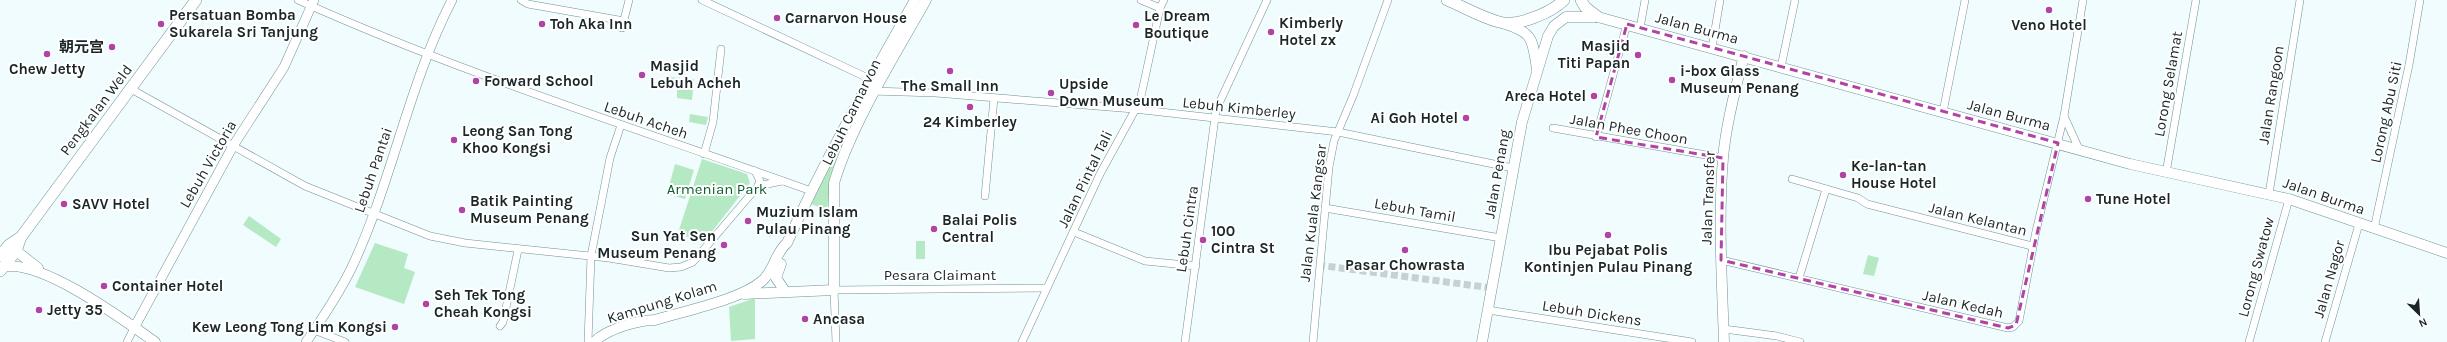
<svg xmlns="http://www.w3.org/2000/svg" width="2447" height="342" font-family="Karla,'Noto Sans SC',sans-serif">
<rect width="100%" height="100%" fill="#f0fcfe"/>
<!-- green -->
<g fill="#b5e9c4">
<polygon points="668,77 694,79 692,100 677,98 677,88 667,87"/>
<polygon points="690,114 708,117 706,125 689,122"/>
<polygon points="841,139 844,140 831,181 827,210 811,204"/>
<polygon points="702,159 747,174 750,183 703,243 678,233"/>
<polygon points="675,164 694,170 685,199 667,194"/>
<polygon points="249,216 281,239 276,247 243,225"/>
<rect x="916" y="241" width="9" height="18"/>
<polygon points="375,243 408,254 404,268 415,272 404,304 355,287"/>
<polygon points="1868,255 1879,258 1874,276 1863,274"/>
<polygon points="755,298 755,339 731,341 729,307"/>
</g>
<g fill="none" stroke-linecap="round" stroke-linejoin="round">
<!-- minor-tunnel -->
<polyline stroke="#c5d1d3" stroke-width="7" stroke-dasharray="7 3.5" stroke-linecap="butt" points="1318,265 1492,288"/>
<!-- minor casing -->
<g stroke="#739194" stroke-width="8">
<g id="minor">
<path d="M298,0C465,75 639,129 811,191"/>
<polyline points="521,0 528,4 624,21"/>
<polyline points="702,0 870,79"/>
<polyline points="1141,0 1160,8"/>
<polyline points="622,28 629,0"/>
<polyline points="1640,28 1645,0"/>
<polyline points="1712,48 1720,0"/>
<polyline points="1781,67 1795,0"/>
<polyline points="131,89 305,186 430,236 465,243 609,258 669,268 681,267 693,262 758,186 760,181 755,171"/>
<polyline points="871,91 936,93 1134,109 1338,132 1513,168"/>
<polyline points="1943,112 1965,0"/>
<polyline points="2064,116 2079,149"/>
<polyline points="1553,128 1723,158"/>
<polyline points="1596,137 1627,24"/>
<polyline points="704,154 713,122 721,49"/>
<polyline points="2166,173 2196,0"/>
<polyline points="1792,179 1858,198 1867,204 2032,246"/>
<polyline points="758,186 782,181"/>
<polyline points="2269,194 2300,0"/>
<polyline points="985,196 994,98"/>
<polyline points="1325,208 1501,238"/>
<polyline points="2374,229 2409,65 2420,0"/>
<polyline points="1074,232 1145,261 1196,266"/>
<polyline points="1721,260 2008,328 2013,327 2019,321 2036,231 2064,116 2083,0"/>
<polyline points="1799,278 1826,189"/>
<polyline points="1488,310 1692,342"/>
<polyline points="500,326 503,322 518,250"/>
<polyline points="1724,329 1777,336 1800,342"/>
<polyline points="314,330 345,342"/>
<polyline points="127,342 134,328"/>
<polyline points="588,342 591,256 610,158 621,125"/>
<polyline points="836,342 834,290 1046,288"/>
<polyline points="1022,342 1100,174 1140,101 1160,8 1164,0"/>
<polyline points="1185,342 1216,110 1267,0"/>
<polyline points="1313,342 1329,167 1334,141 1353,96 1388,0"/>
<polyline points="2249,342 2289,199"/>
<polyline points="2325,342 2359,224"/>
</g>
</g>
<!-- tertiary casing -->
<g stroke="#739194" stroke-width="10">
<g id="tertiary">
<polyline points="134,328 233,146 284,67 314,0"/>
<path d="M306,342C322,319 338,295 351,269C392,183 408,85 452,0"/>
</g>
</g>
<!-- secondary casing -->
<g stroke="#739194" stroke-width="11">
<g id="secondary">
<path d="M1505,24C1535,33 1532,41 1537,69"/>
<polyline points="10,246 38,268"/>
<polyline points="781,264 776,278 785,291"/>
<path d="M3,267C40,258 124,320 155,342"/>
<path d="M744,294L834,290V183C852,123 895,55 926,0"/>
<path d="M594,342C607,329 638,320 655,320C684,311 740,300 762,281C774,271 775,253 787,243C825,159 870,80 915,0"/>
<polyline points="1482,342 1522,122 1548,36 1554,26 1566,17 1598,17 2130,164 2289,199 2447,253"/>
<path d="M1724,342C1722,281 1718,219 1723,158C1726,124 1735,89 1744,56"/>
</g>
</g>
<!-- primary casing -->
<g stroke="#739194" stroke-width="12">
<g id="primary">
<path d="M1447,0C1464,7 1481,17 1499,22C1517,27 1551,13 1564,0"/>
<polyline points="1581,0 1585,7 1598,17"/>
<polyline points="0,256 9,245 21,237"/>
<polyline points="0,271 16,251 21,237 196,0"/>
</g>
</g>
<!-- minor -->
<use href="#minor" stroke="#fff" stroke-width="7"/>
<!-- tertiary -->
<use href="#tertiary" stroke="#fff" stroke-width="9"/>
<!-- secondary -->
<use href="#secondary" stroke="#fff" stroke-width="10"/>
<!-- primary -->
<use href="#primary" stroke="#fff" stroke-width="11"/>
</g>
<!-- marked area -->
<path fill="none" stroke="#b044a4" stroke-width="3" stroke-dasharray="8 5" stroke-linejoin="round" d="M1627,24L2058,143L2016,325L2008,328L1721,260L1723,158L1596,137Z"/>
<!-- markers -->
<g fill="#b044a4" stroke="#fff" stroke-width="1.5">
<circle cx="2049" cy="10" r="4"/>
<circle cx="777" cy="18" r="4"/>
<circle cx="161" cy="24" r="4"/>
<circle cx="542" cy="24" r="4"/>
<circle cx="1136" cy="25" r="4"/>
<circle cx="1271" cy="32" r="4"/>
<circle cx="112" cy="47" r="4"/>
<circle cx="47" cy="54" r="4"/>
<circle cx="1638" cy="55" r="4"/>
<circle cx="950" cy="71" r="4"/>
<circle cx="642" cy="75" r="4"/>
<circle cx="1672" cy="80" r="4"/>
<circle cx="476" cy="81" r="4"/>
<circle cx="1051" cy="93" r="4"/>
<circle cx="1594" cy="96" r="4"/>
<circle cx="970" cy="107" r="4"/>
<circle cx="1466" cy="118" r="4"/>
<circle cx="454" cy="140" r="4"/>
<circle cx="1843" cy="175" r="4"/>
<circle cx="2088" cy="199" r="4"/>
<circle cx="64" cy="204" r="4"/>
<circle cx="462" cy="210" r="4"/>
<circle cx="748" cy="221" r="4"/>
<circle cx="934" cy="229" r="4"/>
<circle cx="1608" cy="235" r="4"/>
<circle cx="1203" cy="240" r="4"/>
<circle cx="724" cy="245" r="4"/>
<circle cx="1405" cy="250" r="4"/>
<circle cx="104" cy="286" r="4"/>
<circle cx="426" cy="304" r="4"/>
<circle cx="39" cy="310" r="4"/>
<circle cx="805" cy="319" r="4"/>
<circle cx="395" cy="327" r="4"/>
</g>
<g text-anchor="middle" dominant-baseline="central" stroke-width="4" stroke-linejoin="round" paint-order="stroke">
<!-- poi labels -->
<g font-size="15" font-weight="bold" fill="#1a2627" stroke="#fff" text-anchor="start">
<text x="169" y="15">Persatuan Bomba<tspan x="169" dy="17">Sukarela Sri Tanjung</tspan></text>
<text x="1144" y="16">Le Dream<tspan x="1144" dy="17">Boutique</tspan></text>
<text x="785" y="18">Carnarvon House</text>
<text x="1279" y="23">Kimberly<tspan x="1279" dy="17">Hotel zx</tspan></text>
<text x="550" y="24">Toh Aka Inn</text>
<text x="2049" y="25" text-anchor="middle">Veno Hotel</text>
<text x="1630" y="46" text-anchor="end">Masjid<tspan x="1630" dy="17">Titi Papan</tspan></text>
<text x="104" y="47" text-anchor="end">朝元宫</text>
<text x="650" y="66">Masjid<tspan x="650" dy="17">Lebuh Acheh</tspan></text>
<text x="47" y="69" text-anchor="middle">Chew Jetty</text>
<text x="1680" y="71">i-box Glass<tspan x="1680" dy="17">Museum Penang</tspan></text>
<text x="484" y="81">Forward School</text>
<text x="1059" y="84">Upside<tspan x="1059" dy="17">Down Museum</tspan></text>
<text x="950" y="86" text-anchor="middle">The Small Inn</text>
<text x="1586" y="96" text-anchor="end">Areca Hotel</text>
<text x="1458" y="118" text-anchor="end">Ai Goh Hotel</text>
<text x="970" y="122" text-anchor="middle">24 Kimberley</text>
<text x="462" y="131">Leong San Tong<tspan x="462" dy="17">Khoo Kongsi</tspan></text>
<text x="1851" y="166">Ke-lan-tan<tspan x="1851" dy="17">House Hotel</tspan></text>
<text x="2096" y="199">Tune Hotel</text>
<text x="470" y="201">Batik Painting<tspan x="470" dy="17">Museum Penang</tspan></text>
<text x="72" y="204">SAVV Hotel</text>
<text x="756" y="212">Muzium Islam<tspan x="756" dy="17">Pulau Pinang</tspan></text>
<text x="942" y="220">Balai Polis<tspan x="942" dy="17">Central</tspan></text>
<text x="1211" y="231">100<tspan x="1211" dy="17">Cintra St</tspan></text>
<text x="716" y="236" text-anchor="end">Sun Yat Sen<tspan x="716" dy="17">Museum Penang</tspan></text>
<text x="1608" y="250" text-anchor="middle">Ibu Pejabat Polis<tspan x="1608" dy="17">Kontinjen Pulau Pinang</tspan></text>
<text x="1405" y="265" text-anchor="middle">Pasar Chowrasta</text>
<text x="112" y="286">Container Hotel</text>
<text x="434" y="295">Seh Tek Tong<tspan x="434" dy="17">Cheah Kongsi</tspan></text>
<text x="47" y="310">Jetty 35</text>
<text x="813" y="319">Ancasa</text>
<text x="387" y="327" text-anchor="end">Kew Leong Tong Lim Kongsi</text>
</g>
<!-- street labels -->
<g font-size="15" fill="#1a2627" stroke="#fff">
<text transform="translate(1697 28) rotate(15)">Jalan Burma</text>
<text transform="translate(2168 84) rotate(-80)">Lorong Selamat</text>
<text transform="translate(2271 95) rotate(-81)">Jalan Rangoon</text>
<text transform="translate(1239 108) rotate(6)">Lebuh Kimberley</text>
<text transform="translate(96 110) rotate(-53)">Pengkalan Weld</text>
<text transform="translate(851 112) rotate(-64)">Lebuh Carnarvon</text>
<text transform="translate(2386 112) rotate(-78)">Lorong Abu Siti</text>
<text transform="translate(2009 115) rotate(15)">Jalan Burma</text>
<text transform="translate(646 120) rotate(19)">Lebuh Acheh</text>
<text transform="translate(1629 129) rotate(10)">Jalan Phee Choon</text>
<text transform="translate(208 164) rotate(-60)">Lebuh Victoria</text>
<text transform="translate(373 170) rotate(-71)">Lebuh Pantai</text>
<text transform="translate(1497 174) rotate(-80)">Jalan Penang</text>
<text transform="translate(1085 179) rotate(-64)">Jalan Pintal Tali</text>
<text transform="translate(2324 196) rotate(19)">Jalan Burma</text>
<text transform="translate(1708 198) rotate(-88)">Jalan Transfer</text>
<text transform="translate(1415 210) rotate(10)">Lebuh Tamil</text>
<text transform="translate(1313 213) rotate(-83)">Jalan Kuala Kangsar</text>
<text transform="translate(1978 219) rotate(14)">Jalan Kelantan</text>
<text transform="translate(1187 229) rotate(-82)">Lebuh Cintra</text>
<text transform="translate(2256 267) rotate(-75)">Lorong Swatow</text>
<text x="940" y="275">Pesara Claimant</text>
<text transform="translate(2329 279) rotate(-74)">Jalan Nagor</text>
<text transform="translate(662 302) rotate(-17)">Kampung Kolam</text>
<text transform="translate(1963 304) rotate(13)">Jalan Kedah</text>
<text transform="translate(1592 313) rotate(9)">Lebuh Dickens</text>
</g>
<!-- park labels -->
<g font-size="15" fill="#105e32" stroke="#fff">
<text x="717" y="189">Armenian Park</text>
</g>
</g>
<!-- north arrow -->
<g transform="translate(2419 314) rotate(155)" stroke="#ffffff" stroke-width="3" paint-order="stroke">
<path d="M0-3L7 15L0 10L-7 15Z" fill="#1a2627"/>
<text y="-6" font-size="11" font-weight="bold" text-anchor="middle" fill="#1a2627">N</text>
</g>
</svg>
